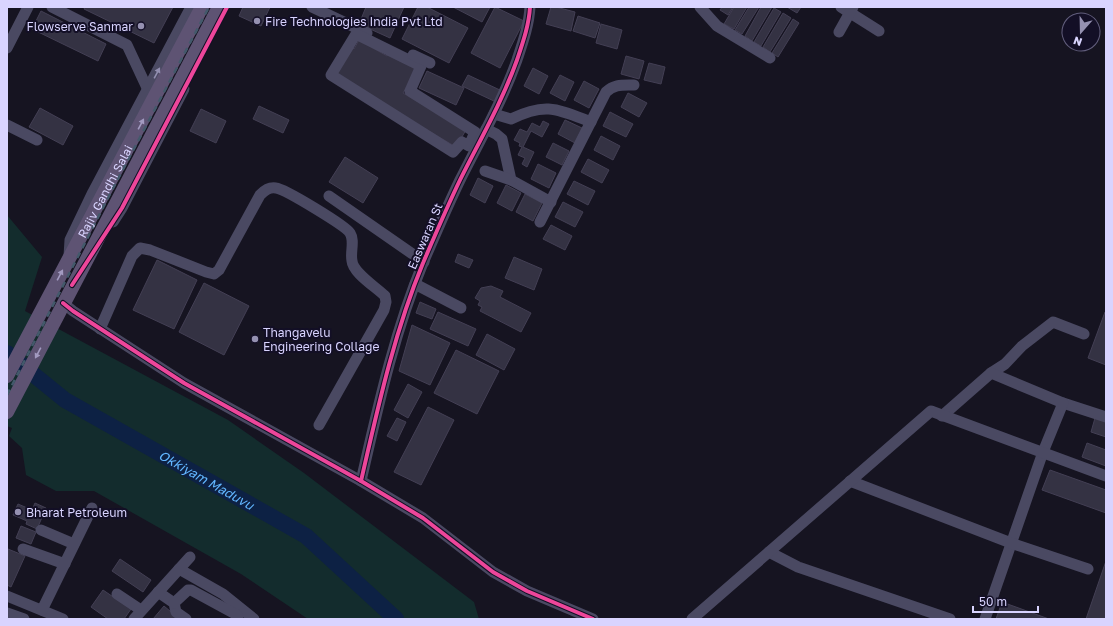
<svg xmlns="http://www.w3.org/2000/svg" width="1113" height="626" font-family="'Golos Text',sans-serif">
<rect width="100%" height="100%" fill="#161421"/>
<!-- green -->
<polygon fill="#132c2d" points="7,215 42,257 25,311 228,420 304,473 474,602 479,619 308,619 241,574 94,491 56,491 26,475 22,448 9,436 12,428 7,426"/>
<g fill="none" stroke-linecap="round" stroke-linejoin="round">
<!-- river -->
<path stroke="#0d2144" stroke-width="16" id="s1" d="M7,353L65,400L306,536L396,619"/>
</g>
<!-- building -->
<g fill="#343243" stroke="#433f54">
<polygon points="85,7 173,7 154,43 84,9"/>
<polygon points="243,7 270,7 261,26 239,16"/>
<polygon points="366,7 404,7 390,38 359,24"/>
<polygon points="418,7 427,7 468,28 449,63 402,39"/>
<polygon points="453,7 490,7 482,22"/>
<polygon points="495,7 524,21 500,68 471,53"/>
<polygon points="551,7 556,7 575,12 571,31 546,24"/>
<polygon points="722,7 733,7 728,15 720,10"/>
<polygon points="734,7 747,7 734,29 724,24"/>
<polygon points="749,7 759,7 742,34 735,30"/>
<polygon points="761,7 772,7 752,41 745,36"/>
<polygon points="787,7 801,7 797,13"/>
<polygon points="774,8 781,12 761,46 754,42"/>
<polygon points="41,11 106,44 98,61 32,29"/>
<polygon points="783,13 791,18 770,52 763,47"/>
<polygon points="578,16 600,23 595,38 573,31"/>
<polygon points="793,19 799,23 778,57 772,53"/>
<polygon points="601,24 622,30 617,49 596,43"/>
<polygon points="359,40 387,56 389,52 418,68 403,93 466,130 456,147 335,76 352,47 354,49"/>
<polygon points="626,56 644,61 639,79 621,74"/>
<polygon points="649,63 665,67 661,84 644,80"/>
<polygon points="533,68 548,76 539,94 524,86"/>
<polygon points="427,71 464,88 456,105 419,88"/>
<polygon points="468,75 502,91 496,102 462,86"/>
<polygon points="560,75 574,82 565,101 550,93"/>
<polygon points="584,81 599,89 589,108 574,100"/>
<polygon points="628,93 647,103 639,117 621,107"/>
<polygon points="259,106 289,120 283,133 253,119"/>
<polygon points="40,108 73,126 63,145 29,127"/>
<polygon points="201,109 226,121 216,143 190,131"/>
<polygon points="610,112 633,124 626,137 603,126"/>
<polygon points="565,120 582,128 575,143 558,134"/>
<polygon points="543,121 549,124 542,137 531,131 523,147 534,152 527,167 522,164 525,158 518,155 522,147 519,146 520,143 514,140 520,129 527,132 532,123 540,127"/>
<polygon points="601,136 620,146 613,160 594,150"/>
<polygon points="553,143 569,151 562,165 546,157"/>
<polygon points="345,157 378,178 363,203 329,182"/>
<polygon points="588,159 609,170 602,183 581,172"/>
<polygon points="538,164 556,173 549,188 531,179"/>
<polygon points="478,178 493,186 485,203 470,195"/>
<polygon points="574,181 595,191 588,205 567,194"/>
<polygon points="506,185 521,193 512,211 497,203"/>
<polygon points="525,194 542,203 533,221 516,212"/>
<polygon points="563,202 583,212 575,227 555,217"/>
<polygon points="551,225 572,236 565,250 543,239"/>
<polygon points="458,254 473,260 469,268 455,262"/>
<polygon points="514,257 542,269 534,290 505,278"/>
<polygon points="157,260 197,280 174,329 133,310"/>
<polygon points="204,283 249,306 224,355 179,332"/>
<polygon points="491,286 503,291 500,297 531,313 521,332 480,311 482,307 478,305 480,301 475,298 481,288"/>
<polygon points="420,302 436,309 432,319 416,313"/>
<polygon points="438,312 476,329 468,346 430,329"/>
<polygon points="1105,312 1106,313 1106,365 1088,358"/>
<polygon points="412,325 450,343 430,385 399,371"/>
<polygon points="487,334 515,349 504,370 476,355"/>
<polygon points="456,350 499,371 477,414 434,393"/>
<polygon points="408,384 422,392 408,418 394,410"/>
<polygon points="428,407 454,420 421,485 394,472"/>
<polygon points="397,418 406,422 397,441 387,436"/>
<polygon points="1095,418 1106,421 1106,437 1091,432"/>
<polygon points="1087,443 1106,450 1106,466 1082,457"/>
<polygon points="1050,470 1106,490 1106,513 1042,490"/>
<polygon points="35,503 46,508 37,529 26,524 27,521 13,515 18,504 32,510"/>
<polygon points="21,526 36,532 31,544 16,538"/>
<polygon points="8,549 25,556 11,587 7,585"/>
<polygon points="120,559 151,580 143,592 112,571"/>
<polygon points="1106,561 1106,619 1086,619"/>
<polygon points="103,590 131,609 124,619 108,619 91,607"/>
<polygon points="1002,602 1049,619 996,619"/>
<polygon points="164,606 177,617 175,619 153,619"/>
</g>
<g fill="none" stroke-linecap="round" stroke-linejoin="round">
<!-- minor -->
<g stroke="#4a4962" stroke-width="11">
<polyline points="52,7 127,45 148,90"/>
<polyline points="312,7 367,33"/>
<polyline points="700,7 717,26 770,58"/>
<polyline points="841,7 879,31"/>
<polyline points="839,32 853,7"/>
<polygon points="356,34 421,66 410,91 475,132 469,146 462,142 453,152 331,75"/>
<polyline points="7,48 28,7"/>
<polyline points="413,55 430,63"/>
<path d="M494,114L511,119C546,102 557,109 591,122"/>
<polyline points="7,125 37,140"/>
<polyline points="486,129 496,134 502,139 511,180 551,202"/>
<polyline points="485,171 511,180"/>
<polyline points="329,196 424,262"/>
<polyline points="113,222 122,208 184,89"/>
<path d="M540,222L606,92C614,84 622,85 634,85"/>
<polyline points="69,256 70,240 93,192 191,7"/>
<polyline points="415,284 461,308"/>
<polyline points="63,303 73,311 184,383 361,481 423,518 493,572 527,591 593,619"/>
<path d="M100,329L132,256L140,248L150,250L206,272L214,274L219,270L260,195C265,190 269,187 276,188C285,189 346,226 350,233C355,241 350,252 352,261C353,273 376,287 385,296L386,302L384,310L319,425"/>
<polyline points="991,373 1005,364 1022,346 1053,322 1084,334"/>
<polyline points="1063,403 1106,417"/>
<polyline points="942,416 991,373 1063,403 1043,452 985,619"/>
<path d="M361,481C378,407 394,333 423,263C435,235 447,207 460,180C480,140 502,102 517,60C523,42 529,25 530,7"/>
<polyline points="850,481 1011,543 1088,569"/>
<polyline points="41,530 74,544"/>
<polyline points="23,549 65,564"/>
<polyline points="769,552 798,567 950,619"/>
<polyline points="179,569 223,594 254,619"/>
<polyline points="158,592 174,603 176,612 186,619"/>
<polyline points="117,594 141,610"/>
<polyline points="7,596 63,619"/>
<polyline points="174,603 188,590 191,590 237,615 238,619"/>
<polyline points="42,610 92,508"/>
<polyline points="7,613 24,619"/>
<polyline points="134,619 190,557"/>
<polyline points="692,619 931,411 1106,476"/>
</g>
<!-- major -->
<g stroke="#5e5373" stroke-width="14">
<path id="s2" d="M7,376L202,7"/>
<polyline points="7,412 219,7"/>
</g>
<!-- rail -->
<polyline stroke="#43596b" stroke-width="2.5" stroke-dasharray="6 5" stroke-linecap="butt" points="7,395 110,194 209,7"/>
<!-- cycleway casing -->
<g stroke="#130f26" stroke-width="6">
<g id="cycleway">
<polyline points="72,285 122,208 227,7"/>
<polyline points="63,303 73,311 184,383 361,481 423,518 493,572 527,591 593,619"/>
<path d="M361,481C378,407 394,333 423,263C435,235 447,207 460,180C480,140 502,102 517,60C523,42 529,25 530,7"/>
</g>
</g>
<!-- cycleway -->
<use href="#cycleway" stroke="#ed469a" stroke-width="4"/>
</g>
<!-- one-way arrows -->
<defs><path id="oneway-solid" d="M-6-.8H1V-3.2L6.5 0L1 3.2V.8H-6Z"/></defs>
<use fill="#928eb0" href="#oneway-solid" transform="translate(157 73) rotate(-62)"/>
<g fill="#a29ac0">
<use href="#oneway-solid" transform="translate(141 124) rotate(-62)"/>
<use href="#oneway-solid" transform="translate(60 275) rotate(-62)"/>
<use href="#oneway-solid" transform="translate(38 353) rotate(118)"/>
</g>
<!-- markers -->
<g fill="#9591b1" stroke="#130f26" stroke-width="1.5">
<circle cx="257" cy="21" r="4"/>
<circle cx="141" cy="26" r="4"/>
<circle cx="255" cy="339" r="4"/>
<circle cx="18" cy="512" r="4"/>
</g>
<g text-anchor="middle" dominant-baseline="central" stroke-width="4" stroke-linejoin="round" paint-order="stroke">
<!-- poi labels -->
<g font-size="12" fill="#d9d4ff" stroke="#130f26" text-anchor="start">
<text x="265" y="21">Fire Technologies India Pvt Ltd</text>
<text x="133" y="26" text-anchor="end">Flowserve Sanmar</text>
<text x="263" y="332">Thangavelu<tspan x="263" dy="14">Engineering Collage</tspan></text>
<text x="26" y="512">Bharat Petroleum</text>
</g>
<!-- street labels -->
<g font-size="12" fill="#d9d4ff" stroke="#130f26">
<text stroke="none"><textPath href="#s2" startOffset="209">Rajiv Gandhi Salai</textPath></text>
<text transform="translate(425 236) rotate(-67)">Easwaran St</text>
</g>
<!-- water labels -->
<g font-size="13" font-style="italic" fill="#62b6ff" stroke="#130f26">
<text stroke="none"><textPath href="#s1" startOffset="237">Okkiyam Maduvu</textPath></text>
</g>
</g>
<!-- border -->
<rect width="1113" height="626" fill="none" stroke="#d9d4ff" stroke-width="16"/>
<!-- north arrow -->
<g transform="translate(1081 32) rotate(200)"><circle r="19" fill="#130f26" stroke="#625e7d"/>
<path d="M0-3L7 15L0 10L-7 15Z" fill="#9591b1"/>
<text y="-6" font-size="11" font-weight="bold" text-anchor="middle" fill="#d9d4ff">N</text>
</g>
<!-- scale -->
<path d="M973 606v6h65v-6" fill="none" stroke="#d9d4ff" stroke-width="2"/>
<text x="979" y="606" font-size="12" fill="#d9d4ff" stroke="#130f26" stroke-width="3" paint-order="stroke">50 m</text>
</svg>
